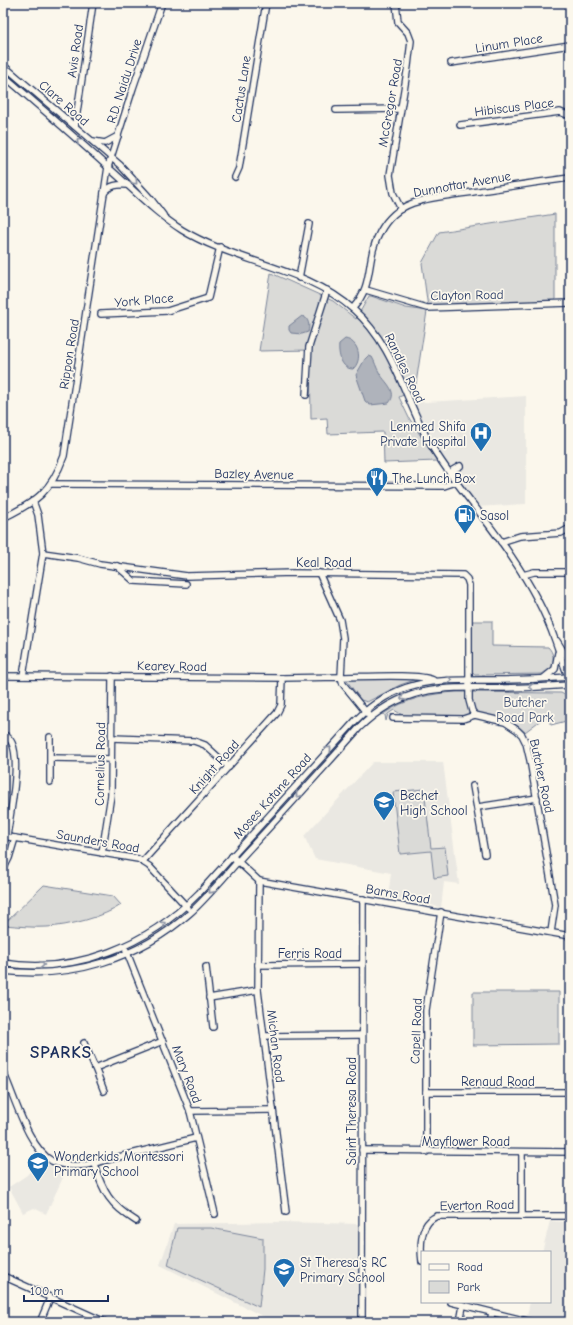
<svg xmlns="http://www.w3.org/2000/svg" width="573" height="1325" font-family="'Comic Neue',sans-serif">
<rect width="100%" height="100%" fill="#fbf7ec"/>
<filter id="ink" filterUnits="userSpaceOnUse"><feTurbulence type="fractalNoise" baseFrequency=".025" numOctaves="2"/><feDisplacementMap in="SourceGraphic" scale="8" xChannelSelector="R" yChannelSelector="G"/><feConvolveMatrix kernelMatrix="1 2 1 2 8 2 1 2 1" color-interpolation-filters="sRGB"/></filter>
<g filter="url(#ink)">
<!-- built -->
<g fill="#eae8e2">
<polygon points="526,396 526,504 475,507 439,458 409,403"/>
<polygon points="373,762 443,762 459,884 444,882 441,908 413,899 407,901 388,897 391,873 315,859 304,836"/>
<polygon points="40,1159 52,1167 66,1171 46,1214 34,1208 23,1213 9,1187 27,1175"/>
<polygon points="550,1221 570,1222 570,1322 555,1322 527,1316 530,1302 550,1302 550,1252 542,1252"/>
<polygon points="282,1222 359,1224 359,1322 274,1322 160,1265 174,1224"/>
</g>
<!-- green -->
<g fill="#dadad7" stroke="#7a849a">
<polygon points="555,214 555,302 428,308 422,263 439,232"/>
<polygon points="271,273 333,301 356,319 369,296 371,296 406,308 427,311 415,390 399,397 409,418 437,461 384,463 383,432 328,434 327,418 311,419 310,350 259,351"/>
<path d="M471,621H492V646L548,647C554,653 554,660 552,667L542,674L475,675L471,672Z"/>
<polygon points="420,678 400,685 367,702 361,700 347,681 351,679"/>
<path d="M458,692L561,693L570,698V720L551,725L546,716L525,732C504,713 486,714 460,717L404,716L394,710L388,714L386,721L385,715L383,714C405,699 431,693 458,692Z"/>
<polygon points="424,789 431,848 445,847 448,876 434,878 431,851 400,854 393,792"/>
<path d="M44,885L113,896L121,905C104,917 68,926 47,927C33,928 18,926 3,925Z"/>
<polygon points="473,992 559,992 559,1044 473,1045"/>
<polygon points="177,1228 211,1228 263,1238 263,1269 259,1307 168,1265"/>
</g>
<!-- water -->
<g fill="#afb3bb" stroke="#747e96">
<path d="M302,316C309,318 310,326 308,332L302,334L291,333L289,330V326Z"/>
<path d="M345,339C359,341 363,360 353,369C341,369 338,354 339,344Z"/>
<path d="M368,356L372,357C375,362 376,367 379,372C384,382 399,391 389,403L370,405L365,401L356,375L365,359Z"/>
</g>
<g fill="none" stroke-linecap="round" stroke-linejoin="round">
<!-- minor casing -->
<g stroke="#1b2f5e" stroke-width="8">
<g id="minor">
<polyline points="396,3 398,22 408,33 411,41 408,66 390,175 393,193 401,209"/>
<polyline points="451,63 570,45"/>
<polyline points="3,65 120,165 150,198 163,215"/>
<path d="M3,75C39,106 75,137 110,169C134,190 155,213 182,230C236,263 307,267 354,310C393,344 404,396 428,440C452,482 485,516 511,556C528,581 545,611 555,640C560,654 564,667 570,681"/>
<polyline points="336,110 400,109"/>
<polyline points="460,125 560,112 570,116"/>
<polyline points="75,126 93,3"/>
<polyline points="93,141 105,143 118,136"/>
<polyline points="235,177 239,168 266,3"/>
<path d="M104,193C110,185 118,184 128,185"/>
<polyline points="299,278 309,224"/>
<polyline points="366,290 427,308 570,303"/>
<path d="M353,308C375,284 365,259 380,232C387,219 399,208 413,203C432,196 454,195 473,192C506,187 538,182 570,178"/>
<polyline points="101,314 167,311 208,298 220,247"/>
<polyline points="570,384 570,394"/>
<polyline points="306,395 309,347 327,290"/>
<polyline points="570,454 570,490"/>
<polyline points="451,475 453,470 460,466"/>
<polyline points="51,484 444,486 456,482"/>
<path d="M3,518C36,502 51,492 64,456L108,167L133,88L162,3"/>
<polyline points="501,542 520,536 561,533 570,528"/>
<polyline points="43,553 78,558 100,564 187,576 293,573 463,575 467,579 469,585 469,700 472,711 475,715"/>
<polyline points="117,566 134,581 186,584"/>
<path d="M319,573L340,620L343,638L341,677C359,677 420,673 433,680"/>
<polyline points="523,575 534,572 570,572"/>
<polyline points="557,641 570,662"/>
<polyline points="3,676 282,678 341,677 343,684 370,717"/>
<polyline points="23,676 43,553 38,515 33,501"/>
<polyline points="544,678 555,669 558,653"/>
<polyline points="393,718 463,719 475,715 505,722 517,730 522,735 526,743 530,760 555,905 551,932"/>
<path d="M3,734C7,736 10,739 12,743C21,762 10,815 7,836"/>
<polyline points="112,738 194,741 205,745 229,767"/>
<polyline points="51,758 111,759"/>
<polyline points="50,782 50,737"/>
<polyline points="473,786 485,854"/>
<polyline points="478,807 537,798"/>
<polyline points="3,836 138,859 149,866 188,908"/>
<polyline points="102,853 111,795 112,676"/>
<polyline points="232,856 259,881 570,936"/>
<polyline points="143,861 277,713 281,705 282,678"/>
<polyline points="3,870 9,858 15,838"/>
<polyline points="259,881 258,990 286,1212"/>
<polyline points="126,950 190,1111 215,1214"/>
<path d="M3,963C76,975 148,945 199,893L356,720C398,678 435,680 491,680C517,680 544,679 570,677"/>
<polyline points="258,965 362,964"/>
<polyline points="206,967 213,1027"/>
<path d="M3,971C72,979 138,959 190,913C212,893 231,868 252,846C288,807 324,768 359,728C401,687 439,687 494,688C519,688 545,687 570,685"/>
<polyline points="209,998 258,990"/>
<polyline points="264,1036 362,1035"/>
<polyline points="84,1043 95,1068 163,1041"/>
<polyline points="95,1068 104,1091"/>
<path d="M3,1072C15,1097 28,1148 52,1161C63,1166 75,1166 86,1165L196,1138"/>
<polyline points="426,1092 570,1092"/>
<polyline points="190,1111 273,1110"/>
<polyline points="362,1150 570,1152"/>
<polyline points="426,1152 426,1010 441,912"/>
<path d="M94,1164C103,1192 110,1205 136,1221"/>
<polyline points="522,1216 522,1152"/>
<path d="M422,1262C420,1246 420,1223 437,1216H570"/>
<polyline points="3,1276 105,1322"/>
<polyline points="451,1302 531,1322"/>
<polyline points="40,1322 50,1298"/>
<polyline points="362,1322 363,899"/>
<polyline points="460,1322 463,1306"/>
<polyline points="490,1322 492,1313"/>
</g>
</g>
<!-- minor -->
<use href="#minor" stroke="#fbf7ec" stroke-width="5.5"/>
</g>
<!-- one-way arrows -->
<defs><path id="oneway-chevron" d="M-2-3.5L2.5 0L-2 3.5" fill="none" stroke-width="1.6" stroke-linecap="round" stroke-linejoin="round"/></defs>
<g stroke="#8b93a5">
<use href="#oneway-chevron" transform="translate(79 141) rotate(-138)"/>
<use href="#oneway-chevron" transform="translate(135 182) rotate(47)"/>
<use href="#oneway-chevron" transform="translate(450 680) rotate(-2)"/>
<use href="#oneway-chevron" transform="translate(531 687) rotate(179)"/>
<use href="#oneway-chevron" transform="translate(403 698) rotate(156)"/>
<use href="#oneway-chevron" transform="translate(329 749) rotate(-47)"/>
<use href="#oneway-chevron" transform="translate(298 795) rotate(132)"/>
<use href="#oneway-chevron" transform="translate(211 891) rotate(132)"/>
<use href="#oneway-chevron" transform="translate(163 924) rotate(-36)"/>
<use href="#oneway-chevron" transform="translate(42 965) rotate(-2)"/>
</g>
</g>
<!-- icons -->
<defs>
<g id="hospital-pin" transform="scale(1.15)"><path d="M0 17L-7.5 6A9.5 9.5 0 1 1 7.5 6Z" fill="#1f6fb2" stroke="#fbf7ec"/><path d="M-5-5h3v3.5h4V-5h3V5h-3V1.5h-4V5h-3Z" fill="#fff"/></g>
<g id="restaurant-pin" transform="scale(1.15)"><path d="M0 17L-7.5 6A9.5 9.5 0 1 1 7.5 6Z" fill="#1f6fb2" stroke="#fbf7ec"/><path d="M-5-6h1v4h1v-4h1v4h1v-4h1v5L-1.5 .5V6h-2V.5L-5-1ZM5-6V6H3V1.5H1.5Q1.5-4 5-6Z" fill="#fff"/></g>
<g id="fuel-pin" transform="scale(1.15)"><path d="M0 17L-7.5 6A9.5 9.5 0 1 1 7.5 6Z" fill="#1f6fb2" stroke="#fbf7ec"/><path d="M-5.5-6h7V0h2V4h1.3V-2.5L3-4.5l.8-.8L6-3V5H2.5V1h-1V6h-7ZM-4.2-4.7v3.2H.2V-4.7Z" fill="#fff"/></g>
<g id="school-pin" transform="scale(1.15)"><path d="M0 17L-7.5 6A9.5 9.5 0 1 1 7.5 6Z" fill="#1f6fb2" stroke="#fbf7ec"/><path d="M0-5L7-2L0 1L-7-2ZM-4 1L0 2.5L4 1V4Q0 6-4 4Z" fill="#fff"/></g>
</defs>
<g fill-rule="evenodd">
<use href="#hospital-pin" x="481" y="433"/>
<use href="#restaurant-pin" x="377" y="478"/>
<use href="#fuel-pin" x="465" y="515"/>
<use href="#school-pin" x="384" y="802"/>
<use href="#school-pin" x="38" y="1163"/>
<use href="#school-pin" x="284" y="1269"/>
</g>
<g text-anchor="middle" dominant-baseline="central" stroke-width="3.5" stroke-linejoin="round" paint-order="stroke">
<!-- street labels -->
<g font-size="13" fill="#1b2f5e" stroke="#fbf7ec">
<text transform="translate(509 43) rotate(-9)">Linum Place</text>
<text transform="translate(75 51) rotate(-82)">Avis Road</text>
<text transform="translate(124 81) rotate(-72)">R.D. Naidu Drive</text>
<text transform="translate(241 89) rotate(-81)">Cactus Lane</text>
<text transform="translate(64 103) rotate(41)">Clare Road</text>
<text transform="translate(390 103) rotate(-80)">McGregor Road</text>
<text transform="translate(514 107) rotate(-7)">Hibiscus Place</text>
<text transform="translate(462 184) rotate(-10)">Dunnottar Avenue</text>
<text transform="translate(467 295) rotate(-1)">Clayton Road</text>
<text transform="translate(144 300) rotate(-5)">York Place</text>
<text transform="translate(69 354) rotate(-81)">Rippon Road</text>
<text transform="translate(405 368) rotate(64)">Randles Road</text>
<text transform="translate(254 474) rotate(1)">Bazley Avenue</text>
<text x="324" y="562">Keal Road</text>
<text transform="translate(172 666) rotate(1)">Kearey Road</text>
<text transform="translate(100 764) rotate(-89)">Cornelius Road</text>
<text transform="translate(214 767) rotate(-48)">Knight Road</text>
<text transform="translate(542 776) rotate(78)">Butcher Road</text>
<text transform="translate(272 796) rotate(-48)">Moses Kotane Road</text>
<text transform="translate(98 841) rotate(10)">Saunders Road</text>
<text transform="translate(398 894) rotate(10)">Barns Road</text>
<text x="310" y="953">Ferris Road</text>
<text transform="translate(416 1031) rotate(-88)">Capell Road</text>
<text transform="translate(276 1046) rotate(83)">Michan Road</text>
<text transform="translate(187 1074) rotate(69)">Mary Road</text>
<text x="498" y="1081">Renaud Road</text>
<text transform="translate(351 1111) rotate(-90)">Saint Theresa Road</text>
<text x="466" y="1141">Mayflower Road</text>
<text transform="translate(477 1205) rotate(-1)">Everton Road</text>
</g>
<!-- poi labels -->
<g font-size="13" fill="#1b2f5e" stroke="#fbf7ec" text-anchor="start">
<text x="466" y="426" text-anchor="end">Lenmed Shifa<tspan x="466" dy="15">Private Hospital</tspan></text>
<text x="392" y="478">The Lunch Box</text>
<text x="480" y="515">Sasol</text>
<text x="400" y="795">Bechet<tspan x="400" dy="15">High School</tspan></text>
<text x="54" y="1156">Wonderkids Montessori<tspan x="54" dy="15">Primary School</tspan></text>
<text x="300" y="1262">St Theresa's RC<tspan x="300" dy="15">Primary School</tspan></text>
</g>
<!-- park labels -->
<g font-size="13" fill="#415176" stroke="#fbf7ec">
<text x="525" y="702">Butcher<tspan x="525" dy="15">Road Park</tspan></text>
</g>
<!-- district labels -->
<g font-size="17" font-weight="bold" letter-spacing="1" fill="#1b2f5e" stroke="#fbf7ec">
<text x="61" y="1052">SPARKS</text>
</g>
</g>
<!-- margin -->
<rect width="573" height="1325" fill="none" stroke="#fbf7ec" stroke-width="16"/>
<rect x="8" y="8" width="557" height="1309" fill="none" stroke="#1b2f5e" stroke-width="1.5" filter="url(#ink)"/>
<!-- legend -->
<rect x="421" y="1251" width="130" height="52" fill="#fbf7ec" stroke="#a1a7b3"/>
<rect x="429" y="1264" width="20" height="6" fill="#fbf7ec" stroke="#a1a7b3"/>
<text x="457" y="1271" font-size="12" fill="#1b2f5e">Road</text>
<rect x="429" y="1281" width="20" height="12" fill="#dadad7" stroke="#a1a7b3"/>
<text x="457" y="1291" font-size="12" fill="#1b2f5e">Park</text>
<!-- scale -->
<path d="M24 1295v6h84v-6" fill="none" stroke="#1b2f5e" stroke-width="2"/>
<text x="30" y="1295" font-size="12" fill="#1b2f5e" stroke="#fbf7ec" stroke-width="3" paint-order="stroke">100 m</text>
</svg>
